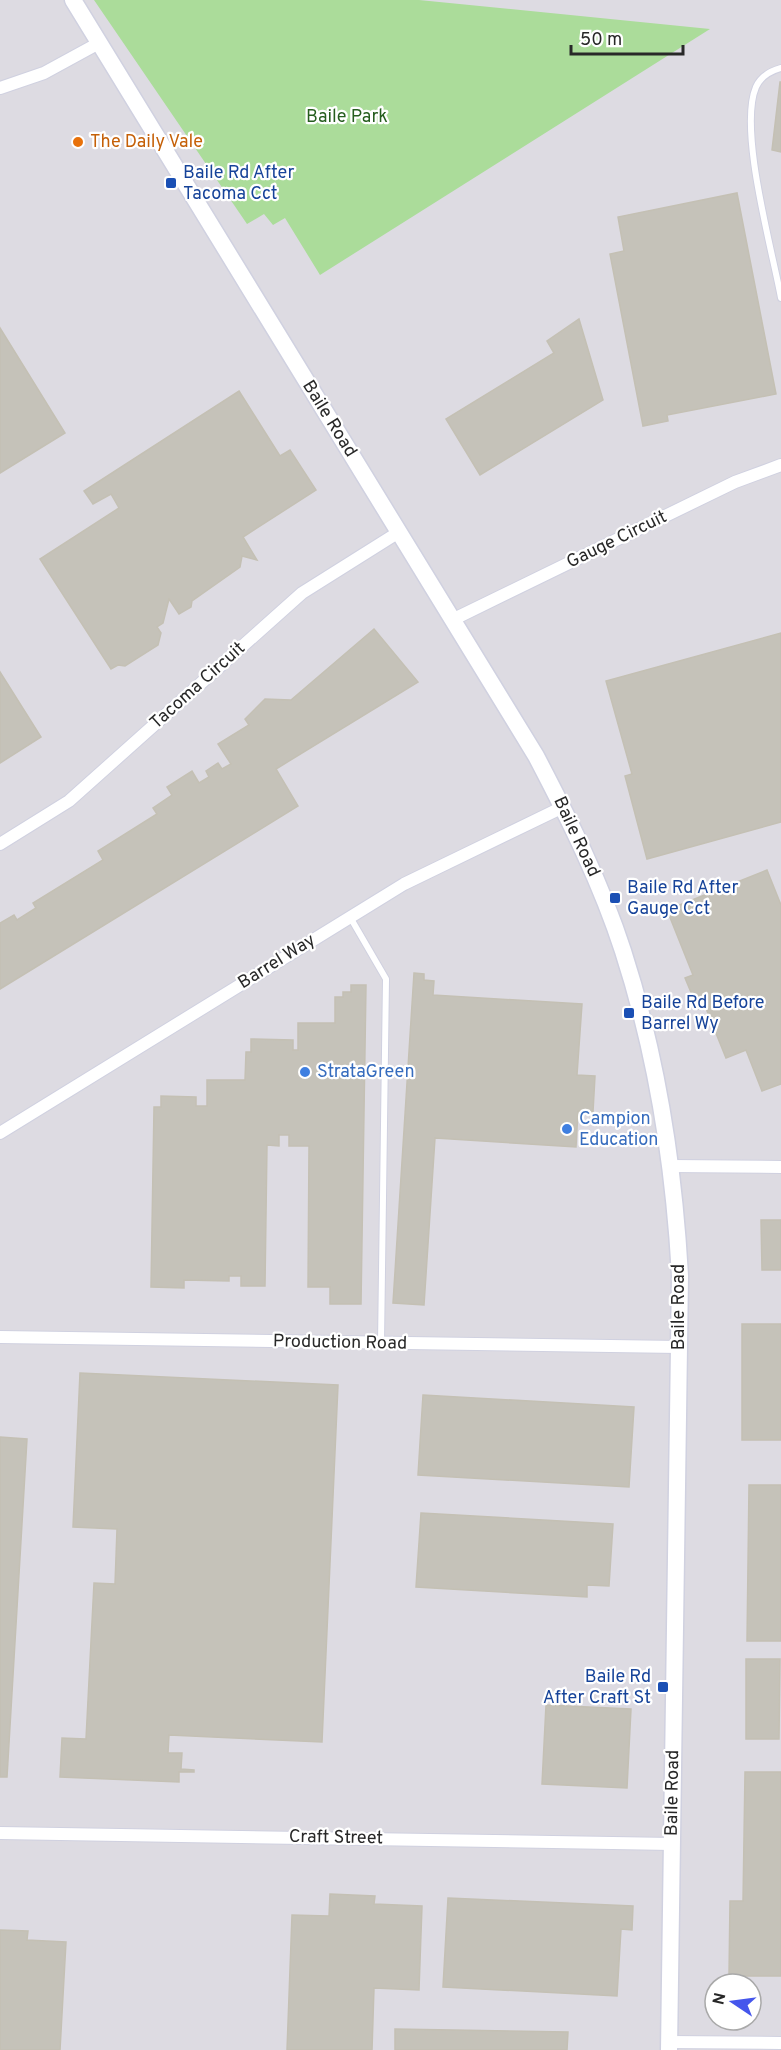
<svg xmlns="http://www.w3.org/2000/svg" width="781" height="2050" font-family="Overpass,sans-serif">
<rect width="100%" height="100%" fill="#e9e4da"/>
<!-- industrial -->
<path fill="#dddbe2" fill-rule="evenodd" d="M0,0H781V2050H0ZM715,1984H751V2020H715Z"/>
<!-- green -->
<polygon fill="#abdc9a" points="94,0 419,0 710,29 320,275 285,218 273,225 264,214 247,224"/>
<!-- building -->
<g fill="#c5c2b9" stroke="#c4c0b4" stroke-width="1.5">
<polygon points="780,82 781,82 781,152 772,150"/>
<polygon points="737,193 776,394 667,415 668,421 643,426 610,254 624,251 618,217"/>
<polygon points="579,319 603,400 480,475 446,419 554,353 547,341"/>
<polygon points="0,328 65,433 0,473"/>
<polygon points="239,391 280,456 290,450 316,490 243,537 257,560 242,556 240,567 192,601 191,607 179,614 169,599 163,623 157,627 161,633 158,645 125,666 118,665 111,669 40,559 119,508 111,494 93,504 84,491"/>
<polygon points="374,629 418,682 276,769 298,806 0,989 0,923 14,915 17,920 36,908 33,903 103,860 98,851 157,814 153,808 172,795 167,787 192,771 199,783 209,777 206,771 218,763 222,769 231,764 218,744 249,725 245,719 265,699 291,700"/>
<polygon points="781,633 781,822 647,859 625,776 632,774 606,681"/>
<polygon points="0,672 41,737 0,763"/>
<polygon points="767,870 781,905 781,1084 762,1091 746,1050 726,1058 705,1006 698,1009 685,978 693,975 667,910"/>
<polygon points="414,973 424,974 424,980 434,981 433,995 582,1004 577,1075 595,1076 593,1112 578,1111 576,1147 435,1138 424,1305 393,1303"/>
<polygon points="351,985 366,985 361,1304 330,1304 330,1287 308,1287 309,1146 289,1146 289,1135 279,1135 279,1146 267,1145 265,1286 241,1286 241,1276 229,1276 229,1281 184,1280 184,1288 151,1287 154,1107 161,1107 161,1096 196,1097 196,1106 207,1106 207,1080 245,1080 246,1052 251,1052 251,1039 293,1040 293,1050 298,1050 298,1023 335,1023 335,997 343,997 343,992 351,992"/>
<polygon points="761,1220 781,1220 781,1270 762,1270"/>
<rect x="742" y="1324" width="39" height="116"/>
<polygon points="80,1373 338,1385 322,1742 169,1735 168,1753 182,1753 181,1769 194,1770 194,1772 179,1772 179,1782 60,1777 62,1738 86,1739 94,1583 115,1584 117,1529 73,1527"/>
<polygon points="423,1395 634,1407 629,1487 418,1475"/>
<polygon points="0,1437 27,1439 7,1777 0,1777"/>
<polygon points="749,1485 781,1485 781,1641 747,1641"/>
<polygon points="421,1513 613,1524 609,1586 587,1585 587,1597 416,1587"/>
<polygon points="746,1659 780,1659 779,1739 746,1739"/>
<polygon points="546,1705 631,1709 627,1788 542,1784"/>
<polygon points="745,1772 781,1772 781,1976 729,1976 730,1901 743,1901"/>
<polygon points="330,1894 375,1896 374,1904 422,1906 419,1990 374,1988 372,2050 287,2050 292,1915 329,1916"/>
<polygon points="448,1898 633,1906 632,1930 621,1929 617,1996 443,1987"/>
<polygon points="0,1930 28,1931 27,1940 66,1942 60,2050 0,2050"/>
<polygon points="395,2029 568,2032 567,2050 395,2050"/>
</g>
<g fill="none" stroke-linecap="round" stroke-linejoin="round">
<!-- lane casing -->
<g stroke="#d0d1e0" stroke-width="8">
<g id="lane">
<path d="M781,68C770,71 761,76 756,87C738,129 772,249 781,298"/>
<polyline points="350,917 386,979 381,1343"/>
</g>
</g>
<!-- street casing -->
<g stroke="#d0d1e0" stroke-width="14">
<g id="street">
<polyline points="0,88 44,73 99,43"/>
<polyline points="454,619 735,482 781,465"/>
<polyline points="0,844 69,801 302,593 399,532"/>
<polyline points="0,1133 404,884 563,807"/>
<polyline points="671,1166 781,1167"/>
<polyline points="0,1337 679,1347"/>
<polyline points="0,1833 672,1844"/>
<polyline points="669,2042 781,2043"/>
</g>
</g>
<!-- secondary casing -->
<g stroke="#d0d1e0" stroke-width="19">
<path id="secondary" d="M73,0L536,756C569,819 601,883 623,951C657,1056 674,1166 680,1276L669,2050"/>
</g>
<!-- lane -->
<use href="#lane" stroke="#fff" stroke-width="6"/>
<!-- street -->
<use href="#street" stroke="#fff" stroke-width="12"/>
<!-- secondary -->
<use href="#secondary" stroke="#fff" stroke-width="16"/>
</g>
<!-- markers -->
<circle fill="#e8710a" stroke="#fff" stroke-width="2" cx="78" cy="142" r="6"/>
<g fill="#1a4fb4" stroke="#fff" stroke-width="2">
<rect x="165" y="177" width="12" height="12" rx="3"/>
<rect x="609" y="892" width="12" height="12" rx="3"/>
<rect x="623" y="1007" width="12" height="12" rx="3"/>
<rect x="657" y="1681" width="12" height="12" rx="3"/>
</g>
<g fill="#3f7fe0" stroke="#fff" stroke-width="2">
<circle cx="305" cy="1072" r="6"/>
<circle cx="567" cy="1129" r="6"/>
</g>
<g text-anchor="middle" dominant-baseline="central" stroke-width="4.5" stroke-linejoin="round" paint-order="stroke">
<!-- park labels -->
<g font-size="18" fill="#265e1e" stroke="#fff">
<text x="347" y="117">Baile Park</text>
</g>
<!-- food labels -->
<g font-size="18" fill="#c56008" stroke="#fff" text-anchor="start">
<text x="90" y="142">The Daily Vale</text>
</g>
<!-- transit labels -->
<g font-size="18" fill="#164399" stroke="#fff" text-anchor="start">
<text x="183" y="173">Baile Rd After<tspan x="183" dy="21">Tacoma Cct</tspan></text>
<text x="627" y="888">Baile Rd After<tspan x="627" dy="21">Gauge Cct</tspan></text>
<text x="641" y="1003">Baile Rd Before<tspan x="641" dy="21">Barrel Wy</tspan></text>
<text x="651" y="1677" text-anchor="end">Baile Rd<tspan x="651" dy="21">After Craft St</tspan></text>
</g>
<!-- street labels -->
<g font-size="18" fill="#282828" stroke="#fff">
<text transform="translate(329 419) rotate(58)">Baile Road</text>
<text transform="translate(617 540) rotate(-26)">Gauge Circuit</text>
<text transform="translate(198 686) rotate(-42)">Tacoma Circuit</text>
<text transform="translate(576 837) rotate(65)">Baile Road</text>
<text transform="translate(277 962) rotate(-32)">Barrel Way</text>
<text transform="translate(679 1307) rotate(-90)">Baile Road</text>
<text transform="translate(340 1343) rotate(1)">Production Road</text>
<text transform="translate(673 1793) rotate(-89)">Baile Road</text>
<text transform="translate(336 1838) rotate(1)">Craft Street</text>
</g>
<!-- shop labels -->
<g font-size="18" fill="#366cbe" stroke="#fff" text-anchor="start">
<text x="317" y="1072">StrataGreen</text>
<text x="579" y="1119">Campion<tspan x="579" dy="21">Education</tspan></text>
</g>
</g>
<!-- north arrow -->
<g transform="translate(733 2002) rotate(283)"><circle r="28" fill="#ffffff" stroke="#a9a9a9" stroke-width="1.5"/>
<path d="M0-4.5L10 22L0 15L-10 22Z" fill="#4556ec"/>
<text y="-9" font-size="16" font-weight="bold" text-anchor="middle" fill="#282828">N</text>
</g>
<!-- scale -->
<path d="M571 45v9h112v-9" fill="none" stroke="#282828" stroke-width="3"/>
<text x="580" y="45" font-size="18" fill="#282828" stroke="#ffffff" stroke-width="4.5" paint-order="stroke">50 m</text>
</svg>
